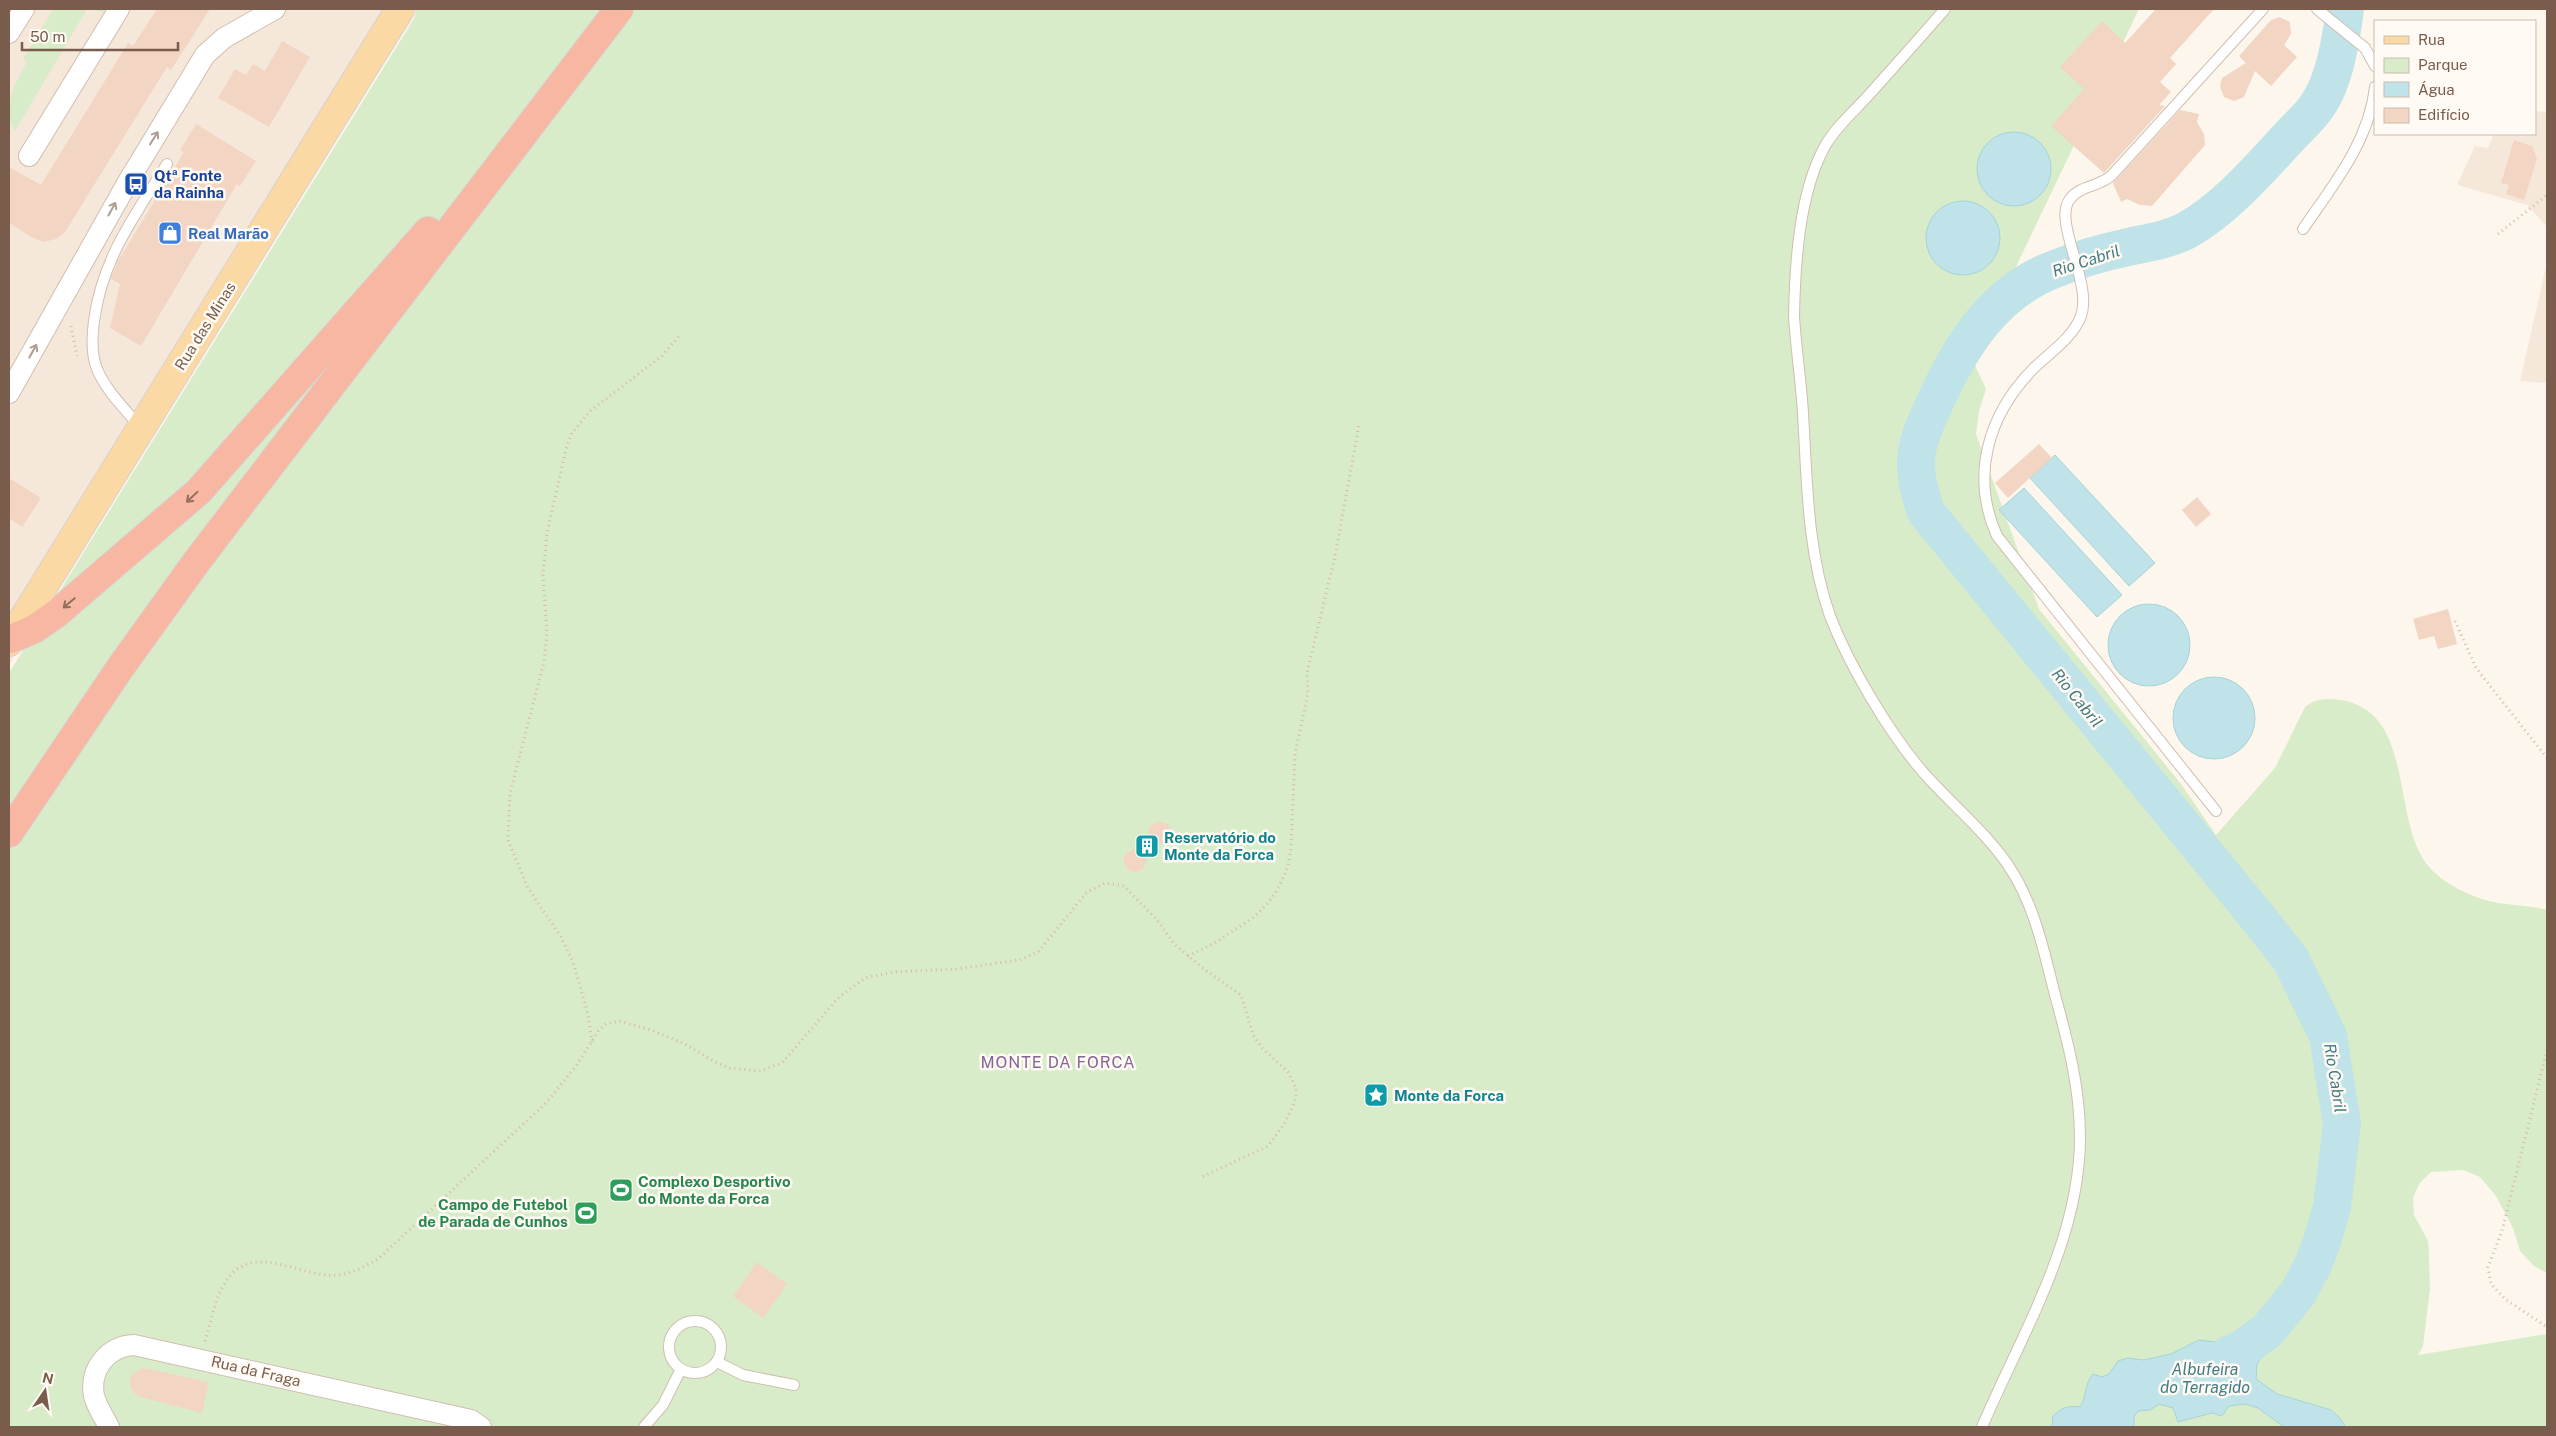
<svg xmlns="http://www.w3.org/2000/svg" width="2556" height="1436" font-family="'Public Sans',sans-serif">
<rect width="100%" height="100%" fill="#fdf6ec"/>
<!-- residential -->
<g fill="#f5e8da">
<polygon points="9,9 419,9 247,277 9,665"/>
<polygon points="2535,111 2547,112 2547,227 2527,205 2457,185 2475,146 2488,148 2494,134 2535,134"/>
<polygon points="2547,262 2547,383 2520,381"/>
</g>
<!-- green -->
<g fill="#d8ecc9">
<path d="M53,9H109L107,13L87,9L15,131C0,109 16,82 27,62L23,59Z"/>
<path d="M416,9H2139L1972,359L1986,389L1979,411L1976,434L2039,609L2181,784L2216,835L2275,768L2305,707C2316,698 2327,698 2341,700C2418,713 2389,825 2431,869C2446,885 2473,898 2494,902C2512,906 2530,905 2547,910V1273L2534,1266L2520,1251L2513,1228L2496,1196L2480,1177L2463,1170L2431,1172L2419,1184L2413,1198L2414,1215L2428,1241L2429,1254L2430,1289L2423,1346L2418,1355L2547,1334V1427H9V673L415,17Z"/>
</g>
<!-- water -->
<g fill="#bfe3e8" stroke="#a5d3da">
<circle cx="2014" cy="169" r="37"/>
<circle cx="1963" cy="238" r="37"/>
<polygon points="2055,455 2155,563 2129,586 2030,478"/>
<polygon points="2024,488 2122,595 2097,617 1999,510"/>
<circle cx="2149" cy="645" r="41"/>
<circle cx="2214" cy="718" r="41"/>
<path d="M2264,1323L2277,1329L2257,1364L2256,1379L2277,1394L2331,1410L2339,1417L2346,1427H2284L2258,1408L2245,1404L2229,1406L2222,1416L2212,1413L2178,1422L2173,1408L2159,1404L2150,1410L2138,1411L2134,1417V1427H2052L2053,1416C2061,1408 2069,1405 2080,1407C2087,1397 2084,1384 2093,1374L2102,1377L2109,1374L2118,1361L2128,1358L2144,1360L2171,1354L2199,1340L2225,1343L2240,1341L2249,1337Z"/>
</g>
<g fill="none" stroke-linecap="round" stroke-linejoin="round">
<!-- river -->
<path stroke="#bfe3e8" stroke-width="38" d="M2228,1355L2242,1349L2267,1331L2298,1293L2313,1265L2322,1241L2332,1207L2342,1124L2328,1036L2291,960L2263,924L1926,512C1921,497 1916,481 1916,464C1916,440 1928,418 1938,396C1963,342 1996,291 2055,269C2077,260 2100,253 2124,248C2145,243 2170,240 2189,229C2227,207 2259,169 2289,137C2298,127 2310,117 2317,106C2335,81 2341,39 2345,9"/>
</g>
<!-- building -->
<g fill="#f3d5c3">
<polygon points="157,9 210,9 171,70 167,67 65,232 56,239 44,242 33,238 9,223 9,167 41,185 128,43 133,46"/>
<polygon points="2156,9 2214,9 2170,58 2176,64 2160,82 2171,92 2159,105 2165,106 2104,173 2051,126 2084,89 2060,67 2102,21 2125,43"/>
<polygon points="2279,17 2290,22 2291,34 2284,45 2297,57 2271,86 2255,71 2244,97 2234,101 2224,97 2220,86 2222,78 2246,63 2239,56 2271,20"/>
<polygon points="282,41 310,57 269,127 218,98 235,69 246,75 253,64 265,71"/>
<polygon points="2180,110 2199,114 2197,122 2204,134 2205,145 2152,206 2140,205 2127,199 2121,202 2113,183"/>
<polygon points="196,124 256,161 240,186 237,184 141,346 110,328 120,284 111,279 117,263 184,152 180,150"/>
<polygon points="2514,140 2532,146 2537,159 2524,200 2506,194 2509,185 2501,183"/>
<polygon points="2039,444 2052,458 2008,498 1995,483"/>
<polygon points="9,478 41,498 22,527 9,518"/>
<polygon points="2197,497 2211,514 2196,527 2182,510"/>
<polygon points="2448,609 2457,644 2438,649 2434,636 2419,640 2413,619"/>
<polygon points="1158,821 1168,824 1171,830 1170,838 1163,843 1147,845 1146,863 1142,870 1134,872 1127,869 1123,860 1126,853 1146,844 1149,827"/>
<polygon points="757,1262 787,1284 763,1318 733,1296"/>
<polygon points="143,1368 209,1382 202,1413 137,1396 130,1387 130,1380 133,1373"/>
</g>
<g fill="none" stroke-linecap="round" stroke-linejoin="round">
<!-- lane casing -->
<g stroke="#d1beb0" stroke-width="12">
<g id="lane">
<path d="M1945,9C1919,39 1893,68 1867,97C1853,112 1835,128 1825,146C1799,193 1795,264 1794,316C1796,349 1801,380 1803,413C1807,480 1807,551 1830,616C1849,665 1888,731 1922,771C1950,803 1984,830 2008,865C2034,903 2044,951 2055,995C2068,1042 2080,1088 2080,1137C2080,1241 2021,1335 1982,1427"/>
<polyline points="2317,9 2365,48 2375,66"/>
<path d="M2303,229C2333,185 2369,142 2375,87"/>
<path d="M140,427C126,410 106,391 97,369C91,354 92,336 94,321C102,259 135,215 167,164"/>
<path d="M2216,811L1997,536C1970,476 1988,415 2033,369C2049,353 2072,339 2081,316C2093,283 2052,221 2070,199C2080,185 2100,187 2112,175L2263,9"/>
<circle cx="695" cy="1347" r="26"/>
<polyline points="717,1362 743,1375 794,1385"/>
<polyline points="644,1427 663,1405 681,1369"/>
</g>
</g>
<!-- street casing -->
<g stroke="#d1beb0" stroke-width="22">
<g id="street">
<polyline points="9,33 24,9"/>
<polyline points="29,156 119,9"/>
<polyline points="9,393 129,180 205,55 224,38 275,9"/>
<path d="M109,1427C104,1417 97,1407 94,1396C89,1369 108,1346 134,1345L471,1420L481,1427"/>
</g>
</g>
<!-- primary casing -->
<g stroke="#dad1cd" stroke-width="30">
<polyline id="primary" points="9,642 400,9"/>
</g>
<!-- highway casing -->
<g stroke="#dad1cd" stroke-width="30">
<g id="highway">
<polyline points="11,639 34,629 56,614 199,491 428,231"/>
<polyline points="9,833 120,668 197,561 619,9"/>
</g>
</g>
<!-- path -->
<g stroke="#d9b8a5" stroke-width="3" stroke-dasharray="1 4" stroke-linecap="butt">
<polyline points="2498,234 2547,195"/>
<polyline points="71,326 77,356"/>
<polyline points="2455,621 2476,668 2547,758"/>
<polyline points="1188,956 1213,944 1254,917 1269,902 1279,887 1288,866 1291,848 1295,754 1308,693 1307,673 1335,556 1359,425"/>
<polyline points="592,1042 588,1014 573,962 561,937 528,888 508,840 510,793 544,662 547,634 543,575 547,533 566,449 572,433 590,411 662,356 679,336"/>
<polyline points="2547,1050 2502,1231 2488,1267 2491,1284 2505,1299 2547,1327"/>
<path d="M205,1341C211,1323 214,1303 223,1286C250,1237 299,1279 339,1275C353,1273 366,1266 378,1259L546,1103L576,1066L599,1030L606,1024L619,1021L648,1029L685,1044L715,1062L729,1068L760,1071L782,1063L838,998L865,978L893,972L956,969L1020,960L1039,951L1087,892L1105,883L1124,886L1157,920L1175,945L1205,970L1241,995L1253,1035L1262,1048L1288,1072L1296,1088V1097L1293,1106L1283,1126L1268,1146L1202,1177"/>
</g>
<!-- lane -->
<use href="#lane" stroke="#fff" stroke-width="10"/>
<!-- street -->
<use href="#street" stroke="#fff" stroke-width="20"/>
<!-- primary -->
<use href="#primary" stroke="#fbd9a5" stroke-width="28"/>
<!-- highway -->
<use href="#highway" stroke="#f7b7a3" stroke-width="28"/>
</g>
<!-- one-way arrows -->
<defs><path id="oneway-shaft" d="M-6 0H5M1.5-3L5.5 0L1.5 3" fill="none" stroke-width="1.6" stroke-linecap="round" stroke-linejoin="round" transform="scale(1.25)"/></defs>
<g stroke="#af9d94">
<use href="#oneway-shaft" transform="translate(154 138) rotate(-58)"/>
<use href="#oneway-shaft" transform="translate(112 209) rotate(-61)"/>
<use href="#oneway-shaft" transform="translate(33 351) rotate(-61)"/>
</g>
<g stroke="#936e5e">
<use href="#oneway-shaft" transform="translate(192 497) rotate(137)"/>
<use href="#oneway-shaft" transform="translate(69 603) rotate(140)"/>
</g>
<!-- icons -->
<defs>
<g id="bus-square" transform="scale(1.25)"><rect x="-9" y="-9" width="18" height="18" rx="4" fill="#1a4fb4" stroke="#fffaf3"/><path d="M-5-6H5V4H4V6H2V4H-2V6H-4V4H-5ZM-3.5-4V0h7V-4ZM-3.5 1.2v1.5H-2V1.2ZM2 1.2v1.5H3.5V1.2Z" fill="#fff"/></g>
<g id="shop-square" transform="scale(1.25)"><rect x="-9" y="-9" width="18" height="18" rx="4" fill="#3f7fe0" stroke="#fffaf3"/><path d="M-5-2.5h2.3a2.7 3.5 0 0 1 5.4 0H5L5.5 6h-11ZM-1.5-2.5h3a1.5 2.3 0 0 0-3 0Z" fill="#fff"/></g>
<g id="building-square" transform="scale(1.25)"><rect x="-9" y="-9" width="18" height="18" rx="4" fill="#0f9aa8" stroke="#fffaf3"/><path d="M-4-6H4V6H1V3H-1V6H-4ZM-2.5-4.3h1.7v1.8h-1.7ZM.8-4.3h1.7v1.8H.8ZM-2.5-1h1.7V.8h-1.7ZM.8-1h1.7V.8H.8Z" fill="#fff"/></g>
<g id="sight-square" transform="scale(1.25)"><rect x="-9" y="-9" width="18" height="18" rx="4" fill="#0f9aa8" stroke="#fffaf3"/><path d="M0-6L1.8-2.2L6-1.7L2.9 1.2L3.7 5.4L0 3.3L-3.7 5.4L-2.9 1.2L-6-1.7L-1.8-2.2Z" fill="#fff"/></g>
<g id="stadium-square" transform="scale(1.25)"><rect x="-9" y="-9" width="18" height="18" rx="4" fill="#2e9e5b" stroke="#fffaf3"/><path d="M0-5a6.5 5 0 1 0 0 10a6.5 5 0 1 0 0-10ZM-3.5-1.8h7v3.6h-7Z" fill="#fff"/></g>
</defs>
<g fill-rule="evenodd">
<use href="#bus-square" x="136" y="184"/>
<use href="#shop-square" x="170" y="233"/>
<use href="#building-square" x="1147" y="846"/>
<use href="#sight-square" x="1376" y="1095"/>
<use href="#stadium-square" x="621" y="1190"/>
<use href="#stadium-square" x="586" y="1213"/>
</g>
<g text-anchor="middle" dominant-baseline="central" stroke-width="5" stroke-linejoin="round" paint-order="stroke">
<!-- transit labels -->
<g font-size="15" font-weight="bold" fill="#164399" stroke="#fffaf3" text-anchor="start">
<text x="154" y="175">Qtª Fonte<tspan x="154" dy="17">da Rainha</tspan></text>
</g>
<!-- shop labels -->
<g font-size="15" font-weight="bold" fill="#366cbe" stroke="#fffaf3" text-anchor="start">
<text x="188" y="233">Real Marão</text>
</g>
<!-- street labels -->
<g font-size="15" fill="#7a5c4d" stroke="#fffaf3">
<text transform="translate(205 326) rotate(-58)">Rua das Minas</text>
<text transform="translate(256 1371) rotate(13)">Rua da Fraga</text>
</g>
<!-- culture labels -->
<g font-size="15" font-weight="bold" fill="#0d838f" stroke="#fffaf3" text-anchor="start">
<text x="1164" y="837">Reservatório do<tspan x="1164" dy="17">Monte da Forca</tspan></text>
<text x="1394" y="1095">Monte da Forca</text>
</g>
<!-- leisure labels -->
<g font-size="15" font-weight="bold" fill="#27864d" stroke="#fffaf3" text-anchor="start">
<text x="638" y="1181">Complexo Desportivo<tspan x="638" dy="17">do Monte da Forca</tspan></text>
<text x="568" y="1204" text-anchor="end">Campo de Futebol<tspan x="568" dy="17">de Parada de Cunhos</tspan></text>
</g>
<!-- water labels -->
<g font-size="16" font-style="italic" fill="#437c86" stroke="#fffaf3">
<text transform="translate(2086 261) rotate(-18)">Rio Cabril</text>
<text transform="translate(2077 698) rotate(51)">Rio Cabril</text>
<text transform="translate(2335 1078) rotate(81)">Rio Cabril</text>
<text x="2205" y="1369">Albufeira<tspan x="2205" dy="18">do Terragido</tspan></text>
</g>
<!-- neighbourhood labels -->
<g font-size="16" letter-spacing="1" fill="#846695" stroke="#fffaf3">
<text x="1058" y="1062">MONTE DA FORCA</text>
</g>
</g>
<!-- border -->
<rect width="2556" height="1436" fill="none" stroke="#7a5c4d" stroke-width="20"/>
<!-- legend -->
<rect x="2374" y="20" width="162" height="115" fill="#fffaf3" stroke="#cabbb1"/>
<rect x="2384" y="36" width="25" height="8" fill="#fbd9a5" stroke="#cabbb1"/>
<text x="2418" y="45" font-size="15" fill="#7a5c4d">Rua</text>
<rect x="2384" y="58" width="25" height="15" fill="#d8ecc9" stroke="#cabbb1"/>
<text x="2418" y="70" font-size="15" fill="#7a5c4d">Parque</text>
<rect x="2384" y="82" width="25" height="15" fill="#bfe3e8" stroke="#cabbb1"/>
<text x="2418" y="95" font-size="15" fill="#7a5c4d">Água</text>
<rect x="2384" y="108" width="25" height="15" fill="#f3d5c3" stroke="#cabbb1"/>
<text x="2418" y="120" font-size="15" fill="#7a5c4d">Edifício</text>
<!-- north arrow -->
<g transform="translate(45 1391) rotate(13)" stroke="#fffaf3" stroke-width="4" paint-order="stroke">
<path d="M0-4L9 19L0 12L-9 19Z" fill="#7a5c4d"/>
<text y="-8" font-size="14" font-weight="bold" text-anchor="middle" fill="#7a5c4d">N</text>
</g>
<!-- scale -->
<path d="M22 42v8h156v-8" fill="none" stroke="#7a5c4d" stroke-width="2.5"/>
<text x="30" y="42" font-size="15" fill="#7a5c4d" stroke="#fffaf3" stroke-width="4" paint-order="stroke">50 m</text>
</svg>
